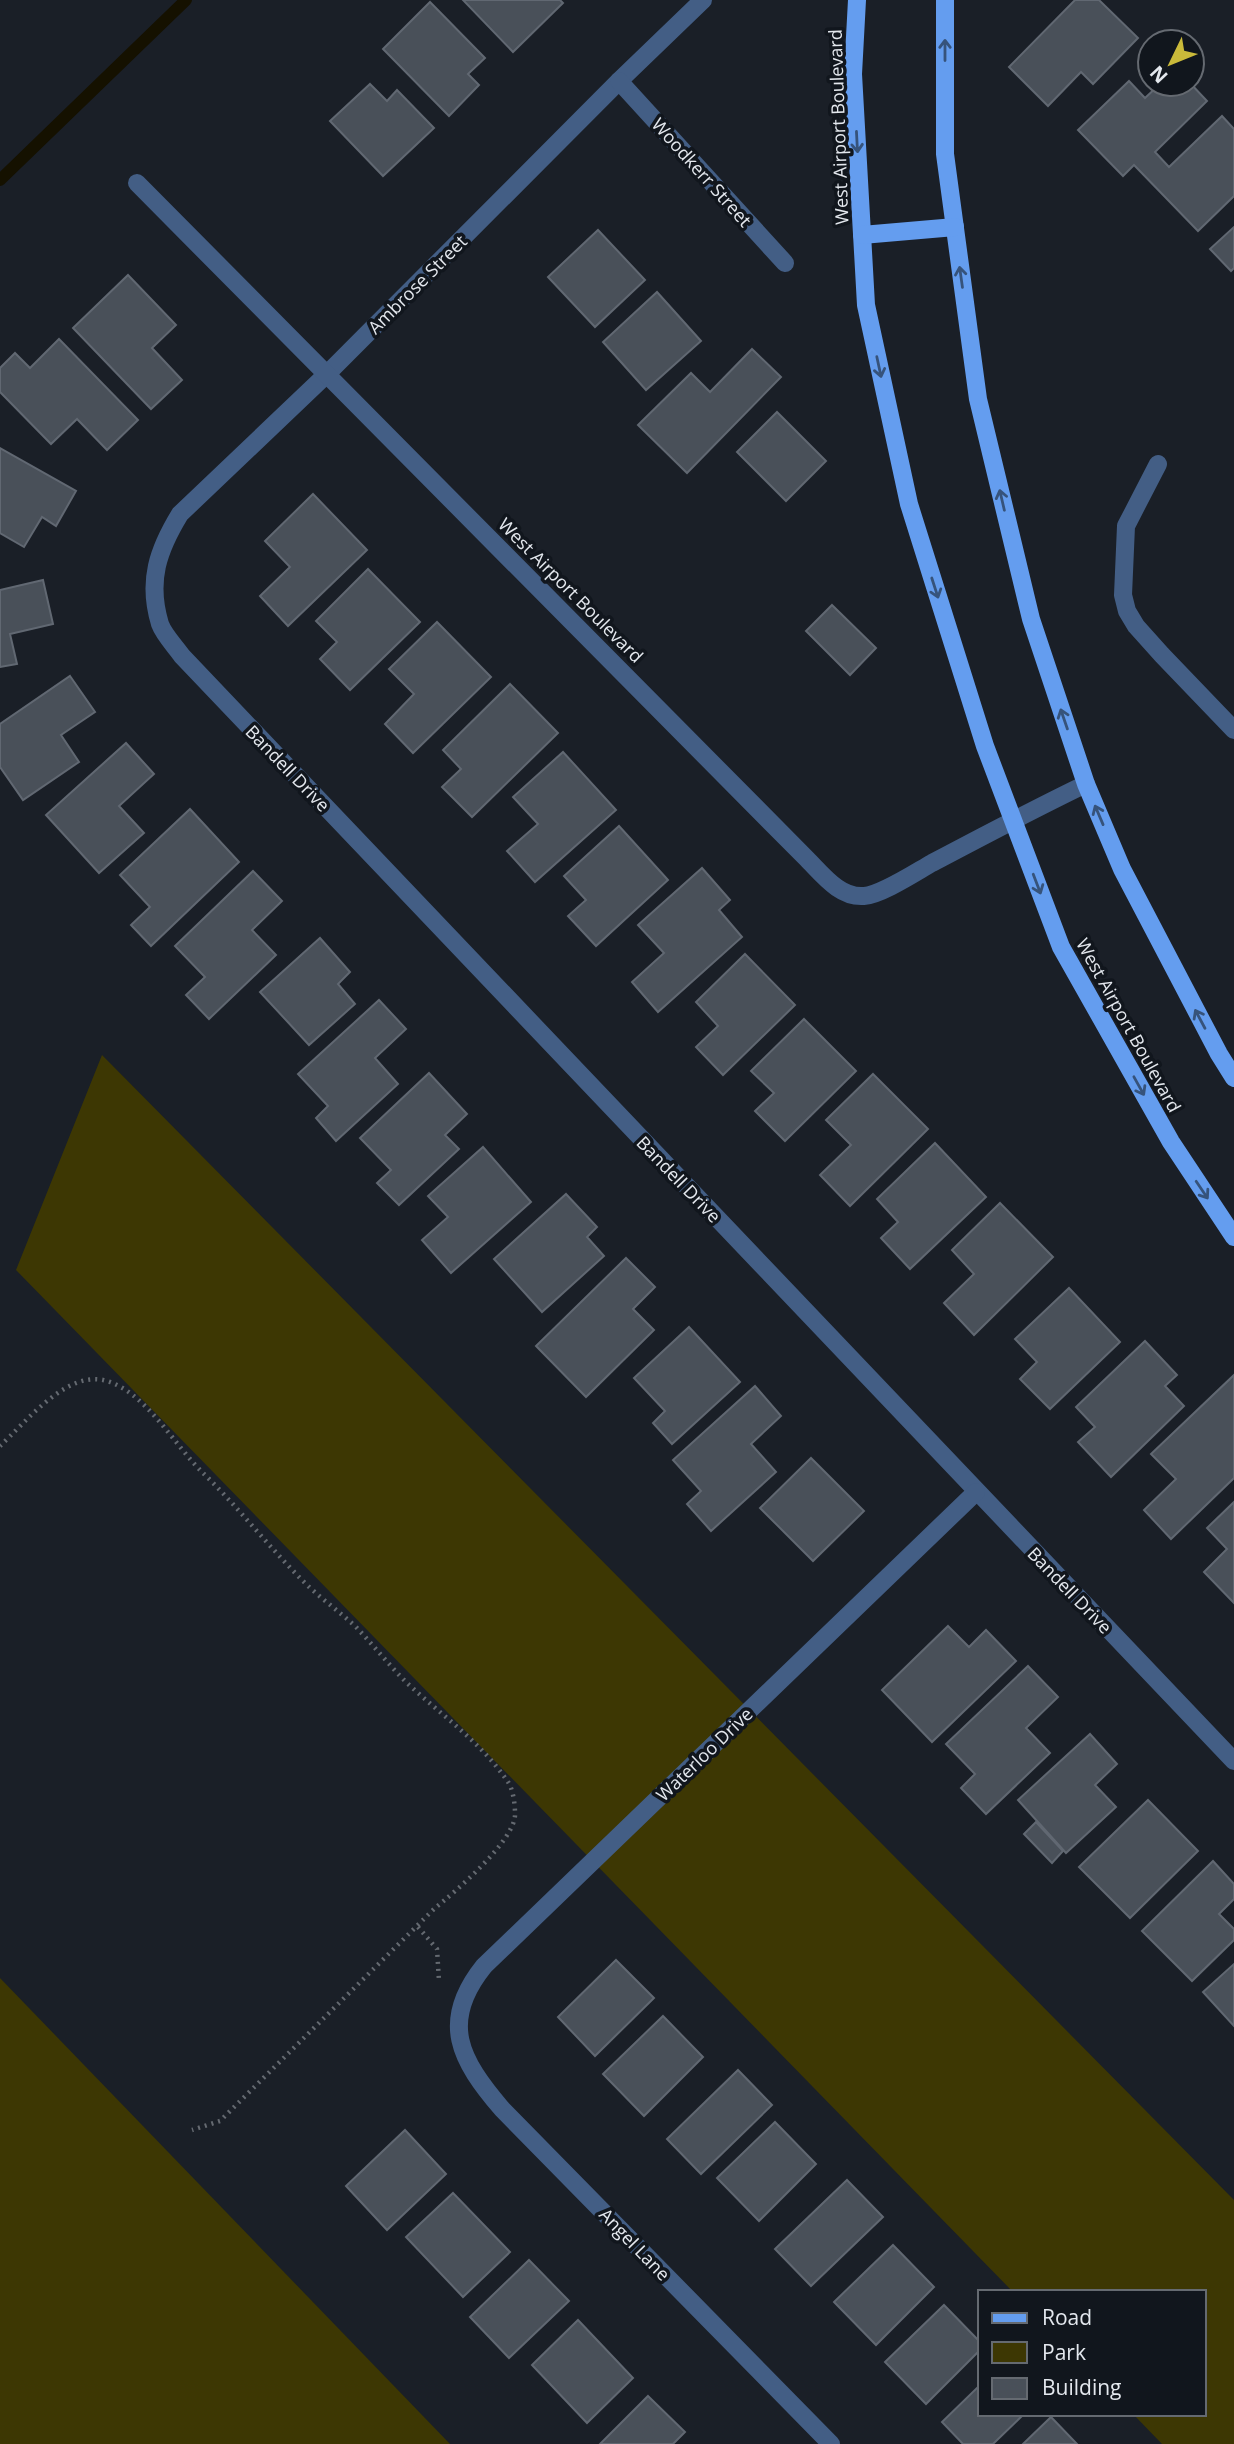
<svg xmlns="http://www.w3.org/2000/svg" width="1234" height="2444" font-family="'Open Sans',sans-serif">
<rect width="100%" height="100%" fill="#1a1f27"/>
<!-- green -->
<g fill="#3d3703">
<polygon points="102,1055 1234,2200 1234,2444 1162,2444 1133,2414 1204,2414 1204,2292 1013,2292 16,1270"/>
<polygon points="0,1978 450,2444 0,2444"/>
</g>
<g fill="none" stroke-linecap="round" stroke-linejoin="round">
<!-- stream -->
<polyline stroke="#151100" stroke-width="12" points="0,180 186,0"/>
</g>
<!-- building -->
<g fill="#495059" stroke="#616872" stroke-width="2">
<polygon points="463,0 560,0 563,3 513,52"/>
<polygon points="1075,0 1099,0 1138,38 1093,84 1081,72 1048,106 1009,67"/>
<polygon points="430,2 485,58 468,74 479,85 449,116 383,49"/>
<polygon points="1129,81 1145,98 1160,84 1191,84 1207,101 1155,152 1169,167 1222,116 1234,129 1234,196 1198,231 1134,165 1123,176 1078,130"/>
<polygon points="370,84 387,101 397,90 434,128 383,176 330,121"/>
<polygon points="1234,227 1234,268 1231,271 1210,249"/>
<polygon points="598,230 645,280 595,327 548,277"/>
<polygon points="128,275 176,325 152,348 182,380 151,409 73,328"/>
<polygon points="657,292 701,341 646,390 603,342"/>
<polygon points="59,339 138,420 107,450 77,419 51,444 0,392 0,368 15,353 30,368"/>
<polygon points="752,349 781,377 687,473 638,425 691,373 710,392"/>
<polygon points="777,412 826,461 786,501 737,452"/>
<polygon points="0,448 76,491 56,526 42,517 24,547 0,533"/>
<polygon points="313,494 367,550 288,626 260,596 290,567 265,541"/>
<polygon points="368,569 420,622 350,690 320,659 337,642 316,621"/>
<polygon points="43,580 53,624 10,634 17,664 0,667 0,590"/>
<polygon points="832,605 876,648 850,675 806,631"/>
<polygon points="437,622 491,677 413,753 385,724 414,694 389,669"/>
<polygon points="70,676 95,712 61,735 79,762 23,800 0,767 0,724"/>
<polygon points="510,684 558,733 472,817 442,787 461,769 443,750"/>
<polygon points="126,743 154,774 119,806 144,833 99,873 46,815"/>
<polygon points="563,752 616,810 535,882 507,851 538,824 513,797"/>
<polygon points="190,809 239,862 151,946 131,925 150,907 120,875"/>
<polygon points="619,826 668,880 596,946 568,916 586,900 564,876"/>
<polygon points="702,868 730,900 719,910 742,937 658,1012 632,982 664,953 638,925"/>
<polygon points="253,871 282,901 252,930 276,955 209,1019 186,995 205,977 175,946"/>
<polygon points="320,938 350,972 338,984 355,1004 309,1045 260,992"/>
<polygon points="745,954 795,1005 723,1075 696,1047 718,1026 696,1002"/>
<polygon points="379,1000 406,1029 375,1058 398,1084 336,1141 316,1118 328,1106 298,1074"/>
<polygon points="804,1019 856,1071 785,1141 755,1111 774,1093 751,1071"/>
<polygon points="429,1073 467,1114 445,1135 459,1149 399,1205 377,1183 391,1170 360,1138"/>
<polygon points="873,1074 928,1129 850,1206 820,1175 851,1145 826,1120"/>
<polygon points="935,1143 986,1197 910,1269 881,1238 898,1222 877,1199"/>
<polygon points="483,1147 531,1202 451,1273 422,1240 448,1217 428,1196"/>
<polygon points="566,1194 597,1227 587,1237 604,1256 542,1312 494,1259"/>
<polygon points="1000,1203 1053,1257 974,1335 944,1303 974,1274 952,1250"/>
<polygon points="626,1258 655,1287 633,1309 654,1330 586,1397 536,1346"/>
<polygon points="1069,1288 1120,1342 1050,1409 1020,1379 1037,1362 1015,1339"/>
<polygon points="689,1327 740,1382 672,1444 653,1423 665,1411 634,1378"/>
<polygon points="1145,1341 1177,1375 1165,1386 1184,1406 1111,1477 1078,1442 1095,1427 1076,1407"/>
<polygon points="1234,1375 1234,1478 1171,1539 1144,1510 1176,1479 1151,1454"/>
<polygon points="755,1386 781,1416 751,1444 776,1472 711,1531 687,1504 701,1491 673,1460"/>
<polygon points="811,1458 864,1511 813,1561 760,1508"/>
<polygon points="1234,1502 1234,1603 1204,1572 1227,1549 1207,1528"/>
<polygon points="948,1626 969,1647 986,1630 1016,1661 932,1742 882,1690"/>
<polygon points="1028,1666 1058,1697 1026,1728 1050,1753 986,1814 961,1788 975,1774 946,1744"/>
<polygon points="1090,1734 1117,1764 1095,1785 1116,1807 1066,1853 1018,1800"/>
<polygon points="1148,1800 1198,1851 1130,1918 1079,1867"/>
<polygon points="1036,1822 1063,1851 1052,1863 1024,1834"/>
<polygon points="1213,1861 1234,1884 1234,1899 1219,1914 1234,1929 1234,1940 1192,1981 1142,1931"/>
<polygon points="616,1960 654,1998 595,2056 558,2017"/>
<polygon points="1234,1964 1234,2026 1203,1992"/>
<polygon points="663,2016 703,2057 644,2116 603,2074"/>
<polygon points="738,2070 772,2105 701,2174 667,2139"/>
<polygon points="775,2122 816,2164 759,2221 717,2178"/>
<polygon points="405,2130 446,2174 387,2230 346,2186"/>
<polygon points="847,2180 883,2217 811,2286 775,2249"/>
<polygon points="453,2193 510,2252 463,2297 406,2237"/>
<polygon points="893,2245 934,2287 876,2345 834,2302"/>
<polygon points="529,2260 569,2301 509,2358 470,2317"/>
<polygon points="944,2305 980,2342 980,2350 926,2404 885,2362"/>
<polygon points="578,2320 633,2378 587,2423 532,2365"/>
<polygon points="980,2385 980,2414 1024,2414 993,2444 963,2444 942,2422"/>
<polygon points="648,2396 685,2432 673,2444 600,2444"/>
<polygon points="1051,2417 1077,2444 1023,2444"/>
</g>
<g fill="none" stroke-linecap="round" stroke-linejoin="round">
<!-- path -->
<g stroke="#656a71" stroke-width="4.5" stroke-dasharray="2 5" stroke-linecap="butt">
<path d="M0,1446C25,1423 65,1372 103,1380C144,1389 174,1445 203,1473C238,1507 269,1547 304,1582C320,1598 339,1611 356,1627C373,1645 389,1665 406,1682C441,1715 481,1742 508,1782C513,1789 515,1804 515,1813C517,1839 455,1892 435,1908L220,2121L192,2130"/>
<polyline points="418,1927 437,1949 439,1981"/>
</g>
<!-- minor -->
<g stroke="#435e85" stroke-width="18">
<path d="M703,0L619,81L328,373L180,514C158,550 147,581 160,624C164,635 175,646 182,656L1234,1761"/>
<polyline points="619,81 785,263"/>
<path d="M137,183L807,859C823,875 840,898 864,896C881,895 916,872 932,863C983,836 1034,809 1086,784"/>
<polyline points="1158,464 1126,526 1123,595 1127,611 1136,626 1162,655 1234,730"/>
<path d="M831,2444L502,2109C460,2060 439,2022 484,1966L976,1492"/>
</g>
<!-- major -->
<g stroke="#649def" stroke-width="18">
<polyline points="857,0 853,74 866,305 909,504 985,746 1061,947 1171,1142 1234,1237"/>
<polyline points="945,0 945,154 978,399 1031,619 1086,784 1122,869 1219,1054 1234,1078"/>
<polyline points="862,235 955,227"/>
</g>
</g>
<!-- one-way arrows -->
<defs><path id="oneway-shaft" d="M-6 0H5M1.5-3L5.5 0L1.5 3" fill="none" stroke-width="1.6" stroke-linecap="round" stroke-linejoin="round" transform="scale(1.75)"/></defs>
<g stroke="#36537b">
<use href="#oneway-shaft" transform="translate(945 50) rotate(-90)"/>
<use href="#oneway-shaft" transform="translate(857 142) rotate(87)"/>
<use href="#oneway-shaft" transform="translate(961 277) rotate(-98)"/>
<use href="#oneway-shaft" transform="translate(879 367) rotate(78)"/>
<use href="#oneway-shaft" transform="translate(1002 500) rotate(-103)"/>
<use href="#oneway-shaft" transform="translate(935 588) rotate(72)"/>
<use href="#oneway-shaft" transform="translate(1064 719) rotate(-109)"/>
<use href="#oneway-shaft" transform="translate(1099 815) rotate(-113)"/>
<use href="#oneway-shaft" transform="translate(1037 884) rotate(69)"/>
<use href="#oneway-shaft" transform="translate(1200 1019) rotate(-118)"/>
<use href="#oneway-shaft" transform="translate(1139 1086) rotate(61)"/>
<use href="#oneway-shaft" transform="translate(1202 1190) rotate(56)"/>
</g>
<g text-anchor="middle" dominant-baseline="central" stroke-width="7" stroke-linejoin="round" paint-order="stroke">
<!-- street labels -->
<g font-size="18" fill="#e4e8ee" stroke="#11161d">
<text transform="translate(838 127) rotate(-92)">West Airport Boulevard</text>
<text transform="translate(702 172) rotate(48)">Woodkerr Street</text>
<text transform="translate(417 284) rotate(-45)">Ambrose Street</text>
<text transform="translate(571 590) rotate(45)">West Airport Boulevard</text>
<text transform="translate(288 768) rotate(46)">Bandell Drive</text>
<text transform="translate(1129 1025) rotate(61)">West Airport Boulevard</text>
<text transform="translate(679 1179) rotate(46)">Bandell Drive</text>
<text transform="translate(1070 1590) rotate(46)">Bandell Drive</text>
<text transform="translate(704 1754) rotate(-44)">Waterloo Drive</text>
<text transform="translate(635 2244) rotate(46)">Angel Lane</text>
</g>
</g>
<!-- legend -->
<rect x="978" y="2290" width="228" height="126" fill="#11161d" stroke="#656a71" stroke-width="2"/>
<rect x="992" y="2313" width="35" height="10" fill="#649def" stroke="#656a71" stroke-width="2"/>
<text x="1042" y="2325" font-size="21" fill="#e4e8ee">Road</text>
<rect x="992" y="2342" width="35" height="21" fill="#3d3703" stroke="#656a71" stroke-width="2"/>
<text x="1042" y="2360" font-size="21" fill="#e4e8ee">Park</text>
<rect x="992" y="2378" width="35" height="21" fill="#495059" stroke="#656a71" stroke-width="2"/>
<text x="1042" y="2395" font-size="21" fill="#e4e8ee">Building</text>
<!-- north arrow -->
<g transform="translate(1171 63) rotate(227)"><circle r="33" fill="#11161d" stroke="#656a71" stroke-width="2"/>
<path d="M0-5L12 26L0 18L-12 26Z" fill="#caba3a"/>
<text y="-10" font-size="19" font-weight="bold" text-anchor="middle" fill="#e4e8ee">N</text>
</g>
</svg>
